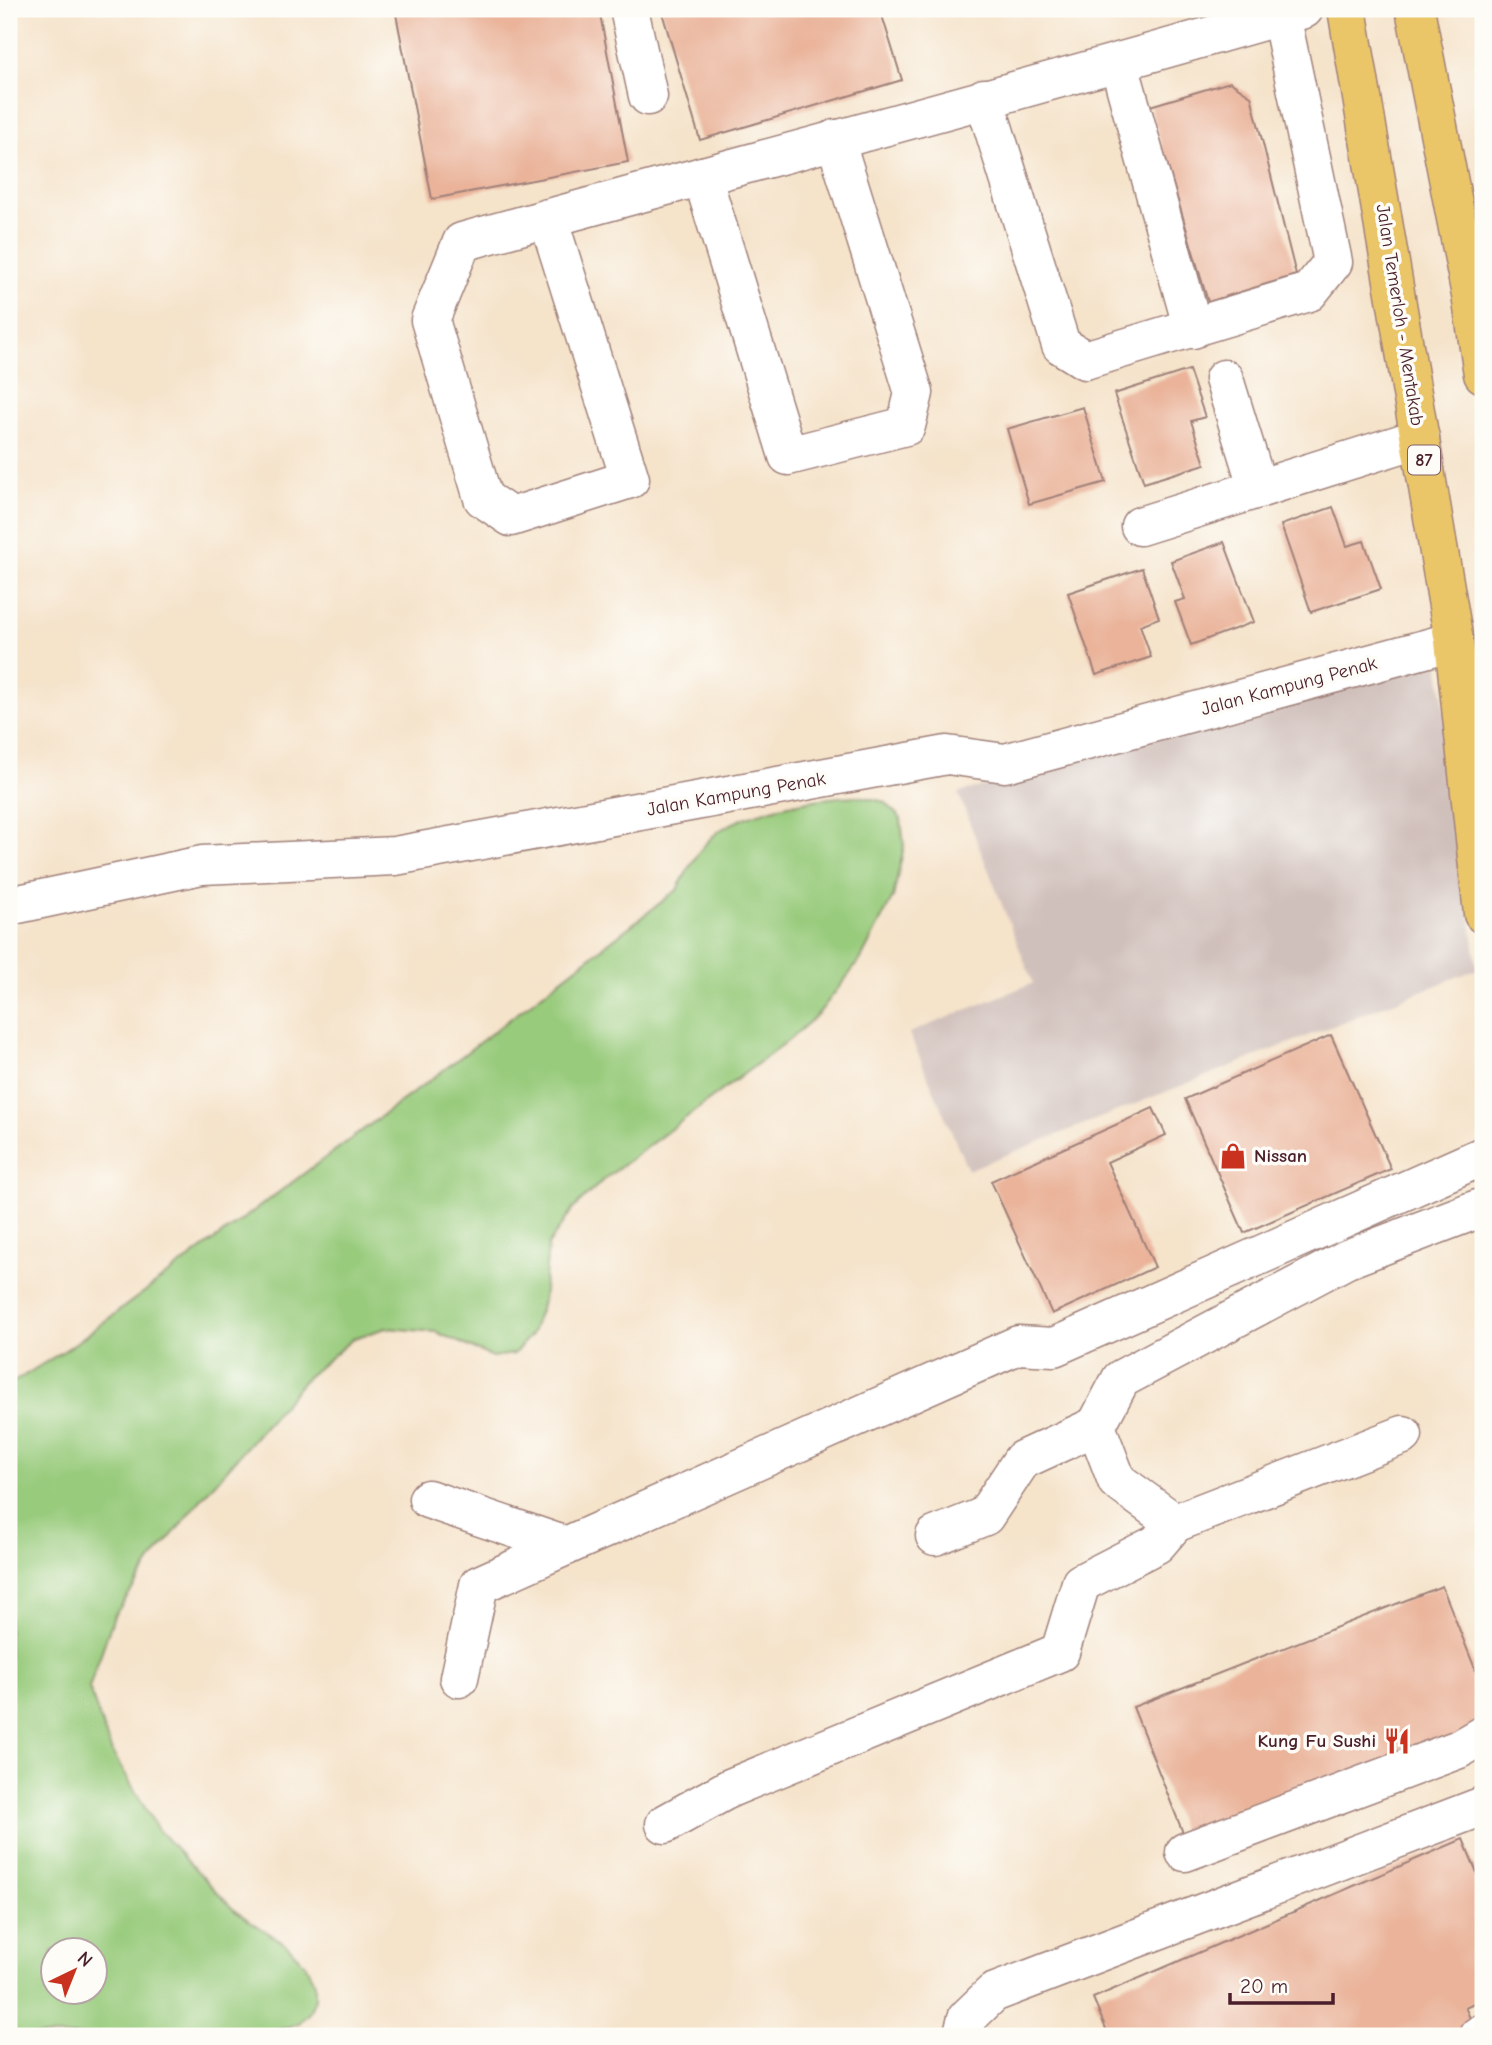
<svg xmlns="http://www.w3.org/2000/svg" width="1492" height="2045" font-family="'Comic Neue',sans-serif">
<rect width="100%" height="100%" fill="#fdfcf7"/>
<filter id="ink" filterUnits="userSpaceOnUse"><feTurbulence type="fractalNoise" baseFrequency=".0143" numOctaves="2"/><feDisplacementMap in="SourceGraphic" scale="14" xChannelSelector="R" yChannelSelector="G"/><feConvolveMatrix kernelMatrix="1 2 1 2 8 2 1 2 1" color-interpolation-filters="sRGB"/></filter>
<filter id="wash" filterUnits="userSpaceOnUse"><feTurbulence type="fractalNoise" baseFrequency=".00686" numOctaves="4" result="noise"/><feDisplacementMap in="SourceGraphic" scale="28" xChannelSelector="R" yChannelSelector="G"/><feGaussianBlur stdDeviation="1.57" result="paint"/><feColorMatrix in="noise" values="0 0 0 0 0 0 0 0 0 0 0 0 0 0 0 0 0 1.4 0 .05"/><feComposite in="paint" operator="in"/></filter>
<g filter="url(#wash)">
<rect width="100%" height="100%" fill="#f5e3ca"/>
<!-- industrial -->
<polygon fill="#d0c0bb" points="1438,660 1477,969 968,1170 909,1033 1033,983 958,793"/>
<!-- green -->
<path fill="#98cb7b" stroke="#717553" stroke-width="2" fill-rule="evenodd" d="M858,796L885,802L901,819L904,847L893,897L861,959L818,1014L789,1040L603,1180L572,1210L548,1245L543,1301L532,1333L514,1354L492,1357L436,1332L386,1328L354,1338L306,1378L208,1491L155,1556L114,1616L89,1688L111,1750L158,1830L235,1911L287,1945L305,1964L315,1983V1999L309,2013L299,2023L262,2036H9V1385L70,1347L445,1069L677,890C689,868 701,843 722,829C757,808 818,797 858,796ZM52,1951H94V1993H52Z"/>
<g id="blocks">
<!-- building -->
<g fill="#eab39a">
<polygon points="395,9 599,9 628,162 432,199"/>
<polygon points="661,9 880,9 902,80 700,140"/>
<polygon points="1230,82 1251,96 1296,275 1208,302 1150,106"/>
<polygon points="1189,370 1205,417 1191,421 1205,464 1144,483 1114,394"/>
<polygon points="1083,407 1106,482 1029,504 1007,429"/>
<polygon points="1333,507 1347,546 1364,541 1381,589 1311,612 1281,525"/>
<polygon points="1224,542 1254,622 1191,645 1175,602 1185,599 1171,561"/>
<polygon points="1142,568 1159,618 1140,625 1151,657 1096,675 1068,593"/>
<polygon points="1331,1035 1391,1169 1244,1233 1185,1099"/>
<polygon points="1153,1108 1166,1135 1107,1162 1155,1267 1052,1314 991,1181"/>
<polygon points="1442,1586 1483,1689 1483,1713 1468,1732 1187,1843 1133,1707"/>
<polygon points="1463,1839 1483,1887 1483,1999 1465,2007 1476,2032 1467,2036 1109,2036 1093,1998"/>
</g>
</g>
</g>
<g filter="url(#ink)">
<use href="#blocks" fill-opacity="0" stroke="#a0817a" stroke-width="2"/>
<g fill="none" stroke-linecap="round" stroke-linejoin="round">
<!-- minor casing -->
<g stroke="#a0817a" stroke-width="41">
<g id="minor">
<polyline points="629,9 648,96"/>
<polyline points="1119,64 1193,329"/>
<polyline points="984,98 1061,345 1085,360 1309,292 1333,262 1281,15"/>
<polyline points="702,176 788,456 906,426 914,393 835,139"/>
<path d="M548,218L630,479L511,517L483,498L430,320L462,242C743,164 1024,91 1304,9"/>
<polyline points="1224,379 1258,489"/>
<polyline points="1140,526 1420,438"/>
<polyline points="9,906 202,865 395,856 947,755 1005,763 1454,641"/>
<polyline points="1403,1435 1175,1523 1117,1481 1096,1426 1121,1379 1347,1259 1483,1207"/>
<polyline points="428,1499 566,1546 1018,1345 1054,1347 1483,1156"/>
<polyline points="935,1536 985,1516 1022,1460 1096,1426"/>
<polyline points="459,1678 479,1585 566,1546"/>
<polyline points="665,1824 730,1788 1060,1652 1081,1583 1157,1544 1175,1523"/>
<polyline points="1185,1852 1459,1749 1483,1735"/>
<polyline points="962,2036 967,2018 993,1993 1483,1806"/>
<polyline points="1478,2036 1483,2033"/>
</g>
</g>
<!-- major casing -->
<g stroke="#a0817a" stroke-width="41">
<g id="major">
<polyline points="1347,9 1454,641 1483,914"/>
<polyline points="1415,9 1471,295 1483,374"/>
</g>
</g>
<!-- minor -->
<use href="#minor" stroke="#fff" stroke-width="38"/>
<!-- major -->
<use href="#major" stroke="#ebc669" stroke-width="38"/>
</g>
</g>
<!-- icons -->
<defs>
<g id="shop-bare" transform="scale(2.1)"><path d="M-5-2.5h2.3a2.7 3.5 0 0 1 5.4 0H5L5.5 6h-11ZM-1.5-2.5h3a1.5 2.3 0 0 0-3 0Z" fill="#c8321e" stroke="#fdfcf7" stroke-width="2.5" paint-order="stroke"/></g>
<g id="restaurant-bare" transform="scale(2.1)"><path d="M-5-6h1v4h1v-4h1v4h1v-4h1v5L-1.5 .5V6h-2V.5L-5-1ZM5-6V6H3V1.5H1.5Q1.5-4 5-6Z" fill="#c8321e" stroke="#fdfcf7" stroke-width="2.5" paint-order="stroke"/></g>
</defs>
<g fill-rule="evenodd">
<use href="#shop-bare" x="1233" y="1156"/>
<use href="#restaurant-bare" x="1397" y="1741"/>
</g>
<g text-anchor="middle" dominant-baseline="central" stroke-width="7" stroke-linejoin="round" paint-order="stroke">
<!-- shield labels -->
<rect fill="#fdfcf7" stroke="#806168" stroke-width="2" x="1408" y="445.5" width="32" height="29" rx="5"/>
<g font-size="18" font-weight="bold" fill="#4a1f2b">
<text x="1424" y="460">87</text>
</g>
<!-- street labels -->
<g font-size="19" fill="#4a1f2b" stroke="#fdfcf7">
<text transform="translate(1400 315) rotate(81)">Jalan Temerloh - Mentakab</text>
<text transform="translate(1289 686) rotate(-15)">Jalan Kampung Penak</text>
<text transform="translate(736 794) rotate(-10)">Jalan Kampung Penak</text>
</g>
<!-- poi labels -->
<g font-size="19" font-weight="bold" fill="#4a1f2b" stroke="#fdfcf7" text-anchor="start">
<text x="1254" y="1156">Nissan</text>
<text x="1376" y="1741" text-anchor="end">Kung Fu Sushi</text>
</g>
</g>
<!-- margin -->
<rect width="1492" height="2045" fill="none" stroke="#fdfcf7" stroke-width="35"/>
<!-- north arrow -->
<g transform="translate(74 1971) rotate(43)"><circle r="33" fill="#fdfcf7" stroke="#b5a4a5" stroke-width="2"/>
<path d="M0-5L12 26L0 18L-12 26Z" fill="#c8321e"/>
<text y="-10" font-size="19" font-weight="bold" text-anchor="middle" fill="#4a1f2b">N</text>
</g>
<!-- scale -->
<path d="M1230 1993v10h103v-10" fill="none" stroke="#4a1f2b" stroke-width="3.5"/>
<text x="1240" y="1993" font-size="21" fill="#4a1f2b" stroke="#fdfcf7" stroke-width="5" paint-order="stroke">20 m</text>
</svg>
